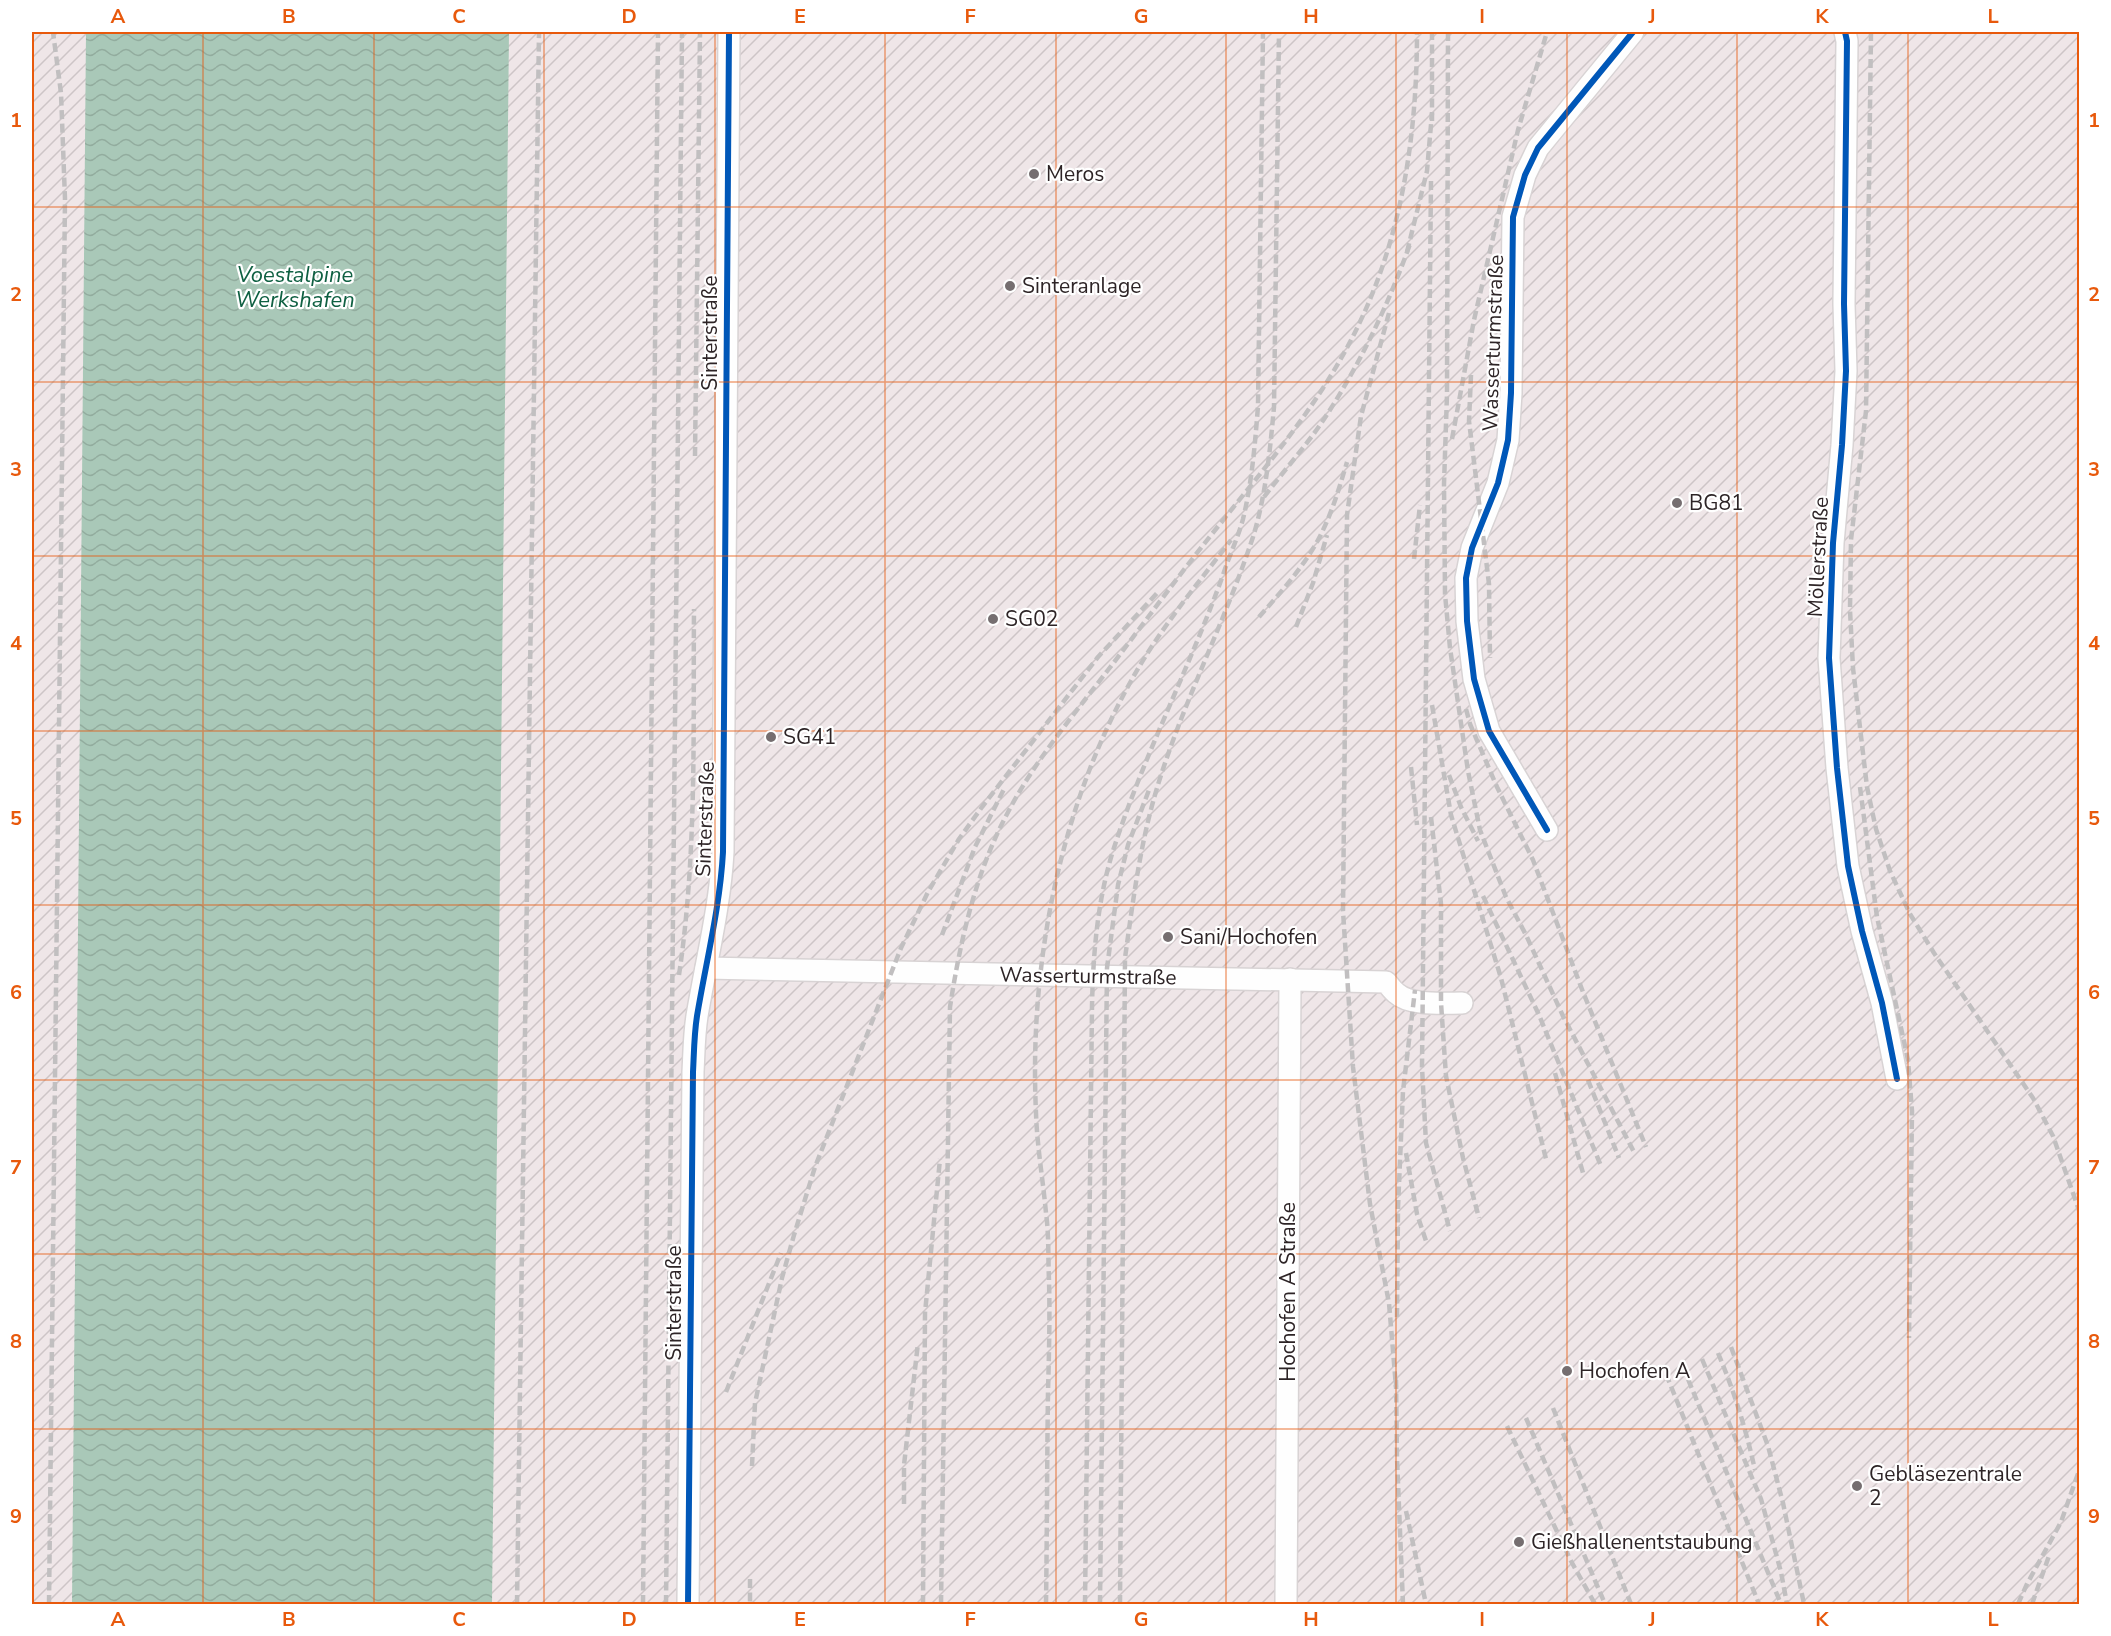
<svg xmlns="http://www.w3.org/2000/svg" width="2111" height="1636" font-family="'Nunito Sans',sans-serif">
<defs>
<pattern id="industrial-furrows" width="10" height="10" patternUnits="userSpaceOnUse" patternTransform="scale(1.5)"><rect width="10" height="10" fill="#efe6e8"/><path d="M-1 1l2-2M0 10L10 0M9 11l2-2" fill="none" stroke="#cdc5c7"/></pattern>
<pattern id="water-waves" width="16" height="10" patternUnits="userSpaceOnUse" patternTransform="scale(1.5)"><rect width="16" height="10" fill="#a9c8b8"/><path d="M0 5q4-4 8 0t8 0" fill="none" stroke="#92ac9e"/></pattern>
</defs>
<rect width="100%" height="100%" fill="#fbf8f9"/>
<!-- industrial -->
<rect fill="url(#industrial-furrows)" x="32" y="32" width="2047" height="1572"/>
<!-- water -->
<polygon fill="url(#water-waves)" points="86,32 509,32 492,1604 72,1604"/>
<g fill="none" stroke-linecap="round" stroke-linejoin="round">
<!-- street casing -->
<g stroke="#d8d3d4" stroke-width="24">
<g id="street">
<polyline points="1845,32 1847,41 1844,304 1846,371 1842,445 1833,543 1829,658 1837,768 1848,866 1862,931 1882,1003 1897,1079"/>
<polyline points="1547,830 1489,731 1474,679 1467,621 1466,578 1472,548 1498,483 1508,440 1511,393 1513,217 1525,175 1538,148 1633,32"/>
<path d="M706,968L1386,982C1389,985 1392,990 1396,993C1410,1006 1444,1003 1462,1003"/>
<path d="M688,1604L693,1072C694,1054 694,1035 697,1016C706,962 720,907 723,852L729,32"/>
<polyline points="1286,1604 1290,979"/>
</g>
</g>
<!-- street -->
<use href="#street" stroke="#fefefe" stroke-width="21"/>
<!-- rail -->
<g stroke="#c1bfc0" stroke-width="4.5" stroke-dasharray="9 4.5" stroke-linecap="butt">
<polyline points="1448,32 1447,394 1444,484 1445,594 1450,648 1468,771 1480,830 1506,897 1526,935 1563,1016 1634,1152"/>
<polyline points="1871,32 1866,411 1851,540 1850,610 1853,668 1867,787 1876,829 1890,871 1910,914 1934,953 2033,1098 2053,1136 2080,1213"/>
<polyline points="1432,121 1432,32"/>
<polyline points="1431,181 1422,1067 1426,1143 1450,1231"/>
<polyline points="1407,252 1427,171 1432,113"/>
<polyline points="1389,313 1361,416 1347,515 1343,911 1353,1067 1370,1204 1389,1303 1396,1387"/>
<polyline points="1471,375 1469,421 1489,584 1490,658"/>
<polyline points="1452,439 1474,320 1518,130 1547,32"/>
<polyline points="695,456 700,32"/>
<path d="M1264,497C1285,469 1309,443 1328,413C1362,360 1389,303 1410,244"/>
<polyline points="1414,559 1420,505"/>
<path d="M1259,617C1280,593 1302,569 1318,540C1331,516 1339,489 1347,462"/>
<polyline points="1296,627 1313,583 1327,535"/>
<polyline points="1432,705 1451,815 1501,978 1546,1159"/>
<polyline points="1466,709 1470,724 1497,787 1533,860 1583,992 1646,1147"/>
<polyline points="1411,767 1417,825"/>
<polyline points="1449,775 1461,807 1478,841"/>
<polyline points="1860,787 1877,917 1908,1060 1912,1111 1909,1338"/>
<polyline points="1431,817 1441,904 1441,1003 1446,1076 1463,1158 1479,1218"/>
<polyline points="1483,896 1539,1015 1601,1166"/>
<polyline points="942,935 975,847 1004,789"/>
<path d="M679,975C697,854 693,731 694,609"/>
<polyline points="1555,1073 1583,1173"/>
<polyline points="1588,1080 1619,1158"/>
<polyline points="1406,1153 1417,1214 1426,1241"/>
<polyline points="1397,1317 1398,1208 1403,1091 1415,990"/>
<polyline points="1731,1347 1768,1446 1783,1503 1804,1604"/>
<path d="M1718,1353C1734,1391 1746,1429 1755,1470"/>
<polyline points="1702,1359 1761,1499 1781,1572 1787,1604"/>
<polyline points="1683,1367 1781,1604"/>
<polyline points="1666,1374 1759,1604"/>
<polyline points="1396,1380 1397,1458 1403,1604"/>
<polyline points="726,1392 781,1253"/>
<polyline points="1553,1408 1631,1604"/>
<polyline points="1526,1418 1605,1604"/>
<polyline points="1507,1426 1571,1561 1595,1604"/>
<polyline points="752,1466 755,1403 782,1278 794,1235 815,1167 901,948 928,892 959,839 982,807 1098,657 1159,591"/>
<polyline points="904,1504 904,1465 918,1343"/>
<polyline points="1406,1511 1426,1604"/>
<polyline points="750,1579 750,1604"/>
<polyline points="49,1604 65,199 61,93 53,32"/>
<polyline points="517,1604 539,32"/>
<polyline points="643,1604 658,32"/>
<polyline points="666,1604 682,32"/>
<polyline points="923,1604 925,1313 940,1159"/>
<path d="M941,1604L950,1007C960,942 975,875 1006,816C1033,763 1072,717 1108,670C1145,622 1181,572 1220,524C1271,460 1324,398 1359,324C1403,232 1417,132 1417,32"/>
<path d="M1046,1604C1047,1534 1047,1463 1048,1392C1049,1355 1050,1317 1049,1280C1048,1258 1049,1235 1046,1213C1043,1180 1037,1146 1036,1113C1029,966 1059,810 1131,681C1159,630 1196,586 1231,540"/>
<path d="M1085,1604L1092,1007C1093,955 1097,904 1112,854C1142,759 1189,669 1223,575C1229,556 1238,538 1243,519C1252,482 1255,444 1258,406L1263,32"/>
<polyline points="1100,1604 1107,968 1118,885 1128,845 1149,790"/>
<path d="M1120,1604L1125,958C1133,901 1140,844 1157,788C1183,702 1225,622 1253,537C1266,495 1270,450 1274,407L1279,32"/>
<polyline points="2018,1604 2027,1584 2061,1522 2080,1468"/>
<polyline points="2032,1604 2049,1556"/>
</g>
<!-- cycleway casing -->
<g stroke="#fff" stroke-width="10">
<g id="cycleway">
<polyline points="1845,32 1847,41 1844,304 1846,371 1842,445 1833,543 1829,658 1837,768 1848,866 1862,931 1882,1003 1897,1079"/>
<polyline points="1547,830 1489,731 1474,679 1467,621 1466,578 1472,548 1498,483 1508,440 1511,393 1513,217 1525,175 1538,148 1633,32"/>
<path d="M688,1604L693,1072C694,1054 694,1035 697,1016C706,962 720,907 723,852L729,32"/>
</g>
</g>
<!-- cycleway -->
<use href="#cycleway" stroke="#0057b8" stroke-width="6"/>
</g>
<!-- grid -->
<path fill="none" stroke="#e8590c" stroke-width="1.5" stroke-opacity="0.55" d="M203,32V1604M374,32V1604M544,32V1604M715,32V1604M885,32V1604M1056,32V1604M1226,32V1604M1396,32V1604M1567,32V1604M1737,32V1604M1908,32V1604M32,207H2080M32,382H2080M32,556H2080M32,731H2080M32,905H2080M32,1080H2080M32,1254H2080M32,1429H2080"/>
<!-- markers -->
<g fill="#756e70" stroke="#fff" stroke-width="2">
<circle cx="1034" cy="174" r="6"/>
<circle cx="1010" cy="286" r="6"/>
<circle cx="1677" cy="503" r="6"/>
<circle cx="993" cy="619" r="6"/>
<circle cx="771" cy="737" r="6"/>
<circle cx="1168" cy="937" r="6"/>
<circle cx="1567" cy="1371" r="6"/>
<circle cx="1857" cy="1486" r="6"/>
<circle cx="1519" cy="1542" r="6"/>
</g>
<g text-anchor="middle" dominant-baseline="central" stroke-width="4.5" stroke-linejoin="round" paint-order="stroke">
<!-- poi labels -->
<g font-size="21" fill="#2d2426" stroke="#fff" text-anchor="start">
<text x="1046" y="174">Meros</text>
<text x="1022" y="286">Sinteranlage</text>
<text x="1689" y="503">BG81</text>
<text x="1005" y="619">SG02</text>
<text x="783" y="737">SG41</text>
<text x="1180" y="937">Sani/Hochofen</text>
<text x="1579" y="1371">Hochofen A</text>
<text x="1869" y="1474">Gebläsezentrale<tspan x="1869" dy="24">2</tspan></text>
<text x="1531" y="1542">Gießhallenentstaubung</text>
</g>
<!-- street labels -->
<g font-size="21" fill="#2d2426" stroke="#fff">
<text transform="translate(710 333) rotate(-90)">Sinterstraße</text>
<text transform="translate(1493 343) rotate(-88)">Wasserturmstraße</text>
<text transform="translate(1818 557) rotate(-87)">Möllerstraße</text>
<text transform="translate(705 819) rotate(-88)">Sinterstraße</text>
<text transform="translate(1088 976) rotate(1)">Wasserturmstraße</text>
<text transform="translate(1288 1292) rotate(-90)">Hochofen A Straße</text>
<text transform="translate(674 1303) rotate(-90)">Sinterstraße</text>
</g>
<!-- water labels -->
<g font-size="22" font-style="italic" fill="#0f6042" stroke="#fff">
<text x="295" y="275">Voestalpine<tspan x="295" dy="25">Werkshafen</tspan></text>
</g>
</g>
<!-- border -->
<rect width="2111" height="1636" fill="none" stroke="#ffffff" stroke-width="66"/>
<rect x="33" y="33" width="2045" height="1570" fill="none" stroke="#e8590c" stroke-width="2"/>
<g font-size="20" text-anchor="middle" font-weight="bold" fill="#e8590c">
<text x="118" y="23">A</text>
<text x="289" y="23">B</text>
<text x="459" y="23">C</text>
<text x="629" y="23">D</text>
<text x="800" y="23">E</text>
<text x="970" y="23">F</text>
<text x="1141" y="23">G</text>
<text x="1311" y="23">H</text>
<text x="1482" y="23">I</text>
<text x="1652" y="23">J</text>
<text x="1822" y="23">K</text>
<text x="1993" y="23">L</text>
<text x="16" y="127">1</text>
<text x="2094" y="127">1</text>
<text x="16" y="301">2</text>
<text x="2094" y="301">2</text>
<text x="16" y="476">3</text>
<text x="2094" y="476">3</text>
<text x="16" y="650">4</text>
<text x="2094" y="650">4</text>
<text x="16" y="825">5</text>
<text x="2094" y="825">5</text>
<text x="16" y="999">6</text>
<text x="2094" y="999">6</text>
<text x="16" y="1174">7</text>
<text x="2094" y="1174">7</text>
<text x="16" y="1348">8</text>
<text x="2094" y="1348">8</text>
<text x="16" y="1523">9</text>
<text x="2094" y="1523">9</text>
<text x="118" y="1626">A</text>
<text x="289" y="1626">B</text>
<text x="459" y="1626">C</text>
<text x="629" y="1626">D</text>
<text x="800" y="1626">E</text>
<text x="970" y="1626">F</text>
<text x="1141" y="1626">G</text>
<text x="1311" y="1626">H</text>
<text x="1482" y="1626">I</text>
<text x="1652" y="1626">J</text>
<text x="1822" y="1626">K</text>
<text x="1993" y="1626">L</text>
</g>
</svg>
